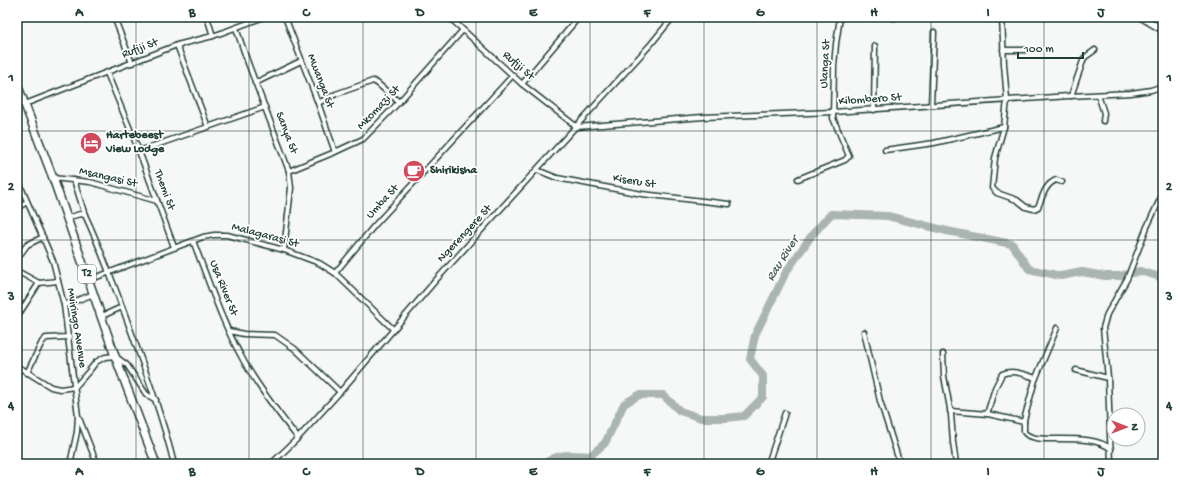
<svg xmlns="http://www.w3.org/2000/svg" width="1180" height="481" font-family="'Gochi Hand',sans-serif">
<rect width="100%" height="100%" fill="#f6f7f7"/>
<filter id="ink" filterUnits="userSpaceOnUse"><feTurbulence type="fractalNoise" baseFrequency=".025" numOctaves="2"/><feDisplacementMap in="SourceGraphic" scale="8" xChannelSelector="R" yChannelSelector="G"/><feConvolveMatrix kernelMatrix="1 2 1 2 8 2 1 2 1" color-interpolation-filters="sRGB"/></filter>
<g filter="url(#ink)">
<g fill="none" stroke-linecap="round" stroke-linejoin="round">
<!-- river -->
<path stroke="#aab5b1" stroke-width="8" d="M544,464C559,452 572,455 590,456L605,443L624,404L639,395H663L680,411L701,418H726L744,416L763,397V376L750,359L755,335L786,272L812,235L831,214L888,216L947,231L1012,244L1029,269L1061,276L1082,272L1105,276H1120L1140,271L1157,276L1163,279"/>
<!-- street casing -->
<g stroke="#1f3d34" stroke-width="7">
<g id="street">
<polyline points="114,17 132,63"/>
<polyline points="207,17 213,36"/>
<polyline points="285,17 318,103 335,152"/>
<polyline points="449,17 522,84 577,127 703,117 833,112 1069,96 1131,93 1151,90 1163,86"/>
<path d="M1002,17L1004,64L1007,100L1004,127L995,158L992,188L997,193L1017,200L1026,207L1034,209L1038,207C1043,197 1044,185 1056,180L1062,182"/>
<polyline points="894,18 894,17"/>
<polyline points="236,28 248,63 289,171 291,188 284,250"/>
<polyline points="1158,28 1163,19"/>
<polyline points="177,45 208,127"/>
<polyline points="1003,50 1025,50"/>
<polyline points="107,73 139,151 174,247"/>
<polyline points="255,83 301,61"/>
<polyline points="522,84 579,17"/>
<polyline points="1098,95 1104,113 1103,121"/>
<polyline points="1071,96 1084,58 1095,50"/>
<polyline points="318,103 336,94 373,81 377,83 399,102"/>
<polyline points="25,104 177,45 213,36 264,17"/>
<polyline points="931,105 934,32"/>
<polyline points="874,110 875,46"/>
<polyline points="885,150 934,143 1004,127"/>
<polyline points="139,151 265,107"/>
<polyline points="537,170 557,178 642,194 729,204"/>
<polyline points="289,171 335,152 363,139 399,102 462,31"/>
<polyline points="17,178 53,261 64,305 78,416 77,432 70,464"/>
<polyline points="53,178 90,182 157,201"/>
<polyline points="798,179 845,160 849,156 833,118 834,66 836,44 840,17"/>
<polyline points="74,180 85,215"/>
<polyline points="17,208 27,202"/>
<path d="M67,218L80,214L85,215C101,249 114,285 127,320C144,367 162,415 174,464"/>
<path d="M193,241C208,279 221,320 241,356C255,383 279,414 298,438"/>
<polyline points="17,259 27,245 43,237"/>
<polyline points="17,271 39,283 58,281"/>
<polyline points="335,273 374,226 513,75"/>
<polyline points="89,280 203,237 214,235 227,235 284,250 319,263 335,273 393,329"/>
<polyline points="64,305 94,294"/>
<polyline points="102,316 122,307"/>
<polyline points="17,317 39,283"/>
<path d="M1057,328L1035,380L1024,420V432C1034,447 1089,430 1111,449"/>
<polyline points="229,331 244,334 275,335 295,349 340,392"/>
<polyline points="864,332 880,401 900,464"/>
<polyline points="943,354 944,376 951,414 953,442 956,464"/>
<polyline points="17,370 22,369 51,387 60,389 75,387 89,371 96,362 105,357 115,356 127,365 146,394 156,400"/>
<polyline points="1076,370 1108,378"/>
<polyline points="27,373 42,342 46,338 69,337"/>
<polyline points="950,411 988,414 1024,422"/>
<path d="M987,414L995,388L1002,374C1014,369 1025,375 1036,378"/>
<polyline points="79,418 97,464"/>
<polyline points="271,464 298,438 340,392 436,280 651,44 673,17"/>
<polyline points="768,464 785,413"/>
<polyline points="1111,464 1108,378 1103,328 1107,314 1127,279 1147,227 1163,193"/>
</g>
</g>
<!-- secondary casing -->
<g stroke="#1f3d34" stroke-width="9">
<polyline id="secondary" points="1141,17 1163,30"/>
</g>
<!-- highway casing -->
<g stroke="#1f3d34" stroke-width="10">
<polyline id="highway" points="17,84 53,178 115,356 156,464"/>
</g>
<!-- street -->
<use href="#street" stroke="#fff" stroke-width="4"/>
<!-- secondary -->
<use href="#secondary" stroke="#fff" stroke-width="6"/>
<!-- highway -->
<use href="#highway" stroke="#fff" stroke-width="7"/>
</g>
</g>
<!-- grid -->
<path fill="none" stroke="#1f3d34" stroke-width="1" stroke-opacity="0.55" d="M136,17V464M249,17V464M363,17V464M476,17V464M590,17V464M704,17V464M817,17V464M931,17V464M1044,17V464M17,131H1163M17,240H1163M17,350H1163"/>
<!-- icons -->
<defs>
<g id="hotel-disc" transform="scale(1.15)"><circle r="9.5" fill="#d1495b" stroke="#fff"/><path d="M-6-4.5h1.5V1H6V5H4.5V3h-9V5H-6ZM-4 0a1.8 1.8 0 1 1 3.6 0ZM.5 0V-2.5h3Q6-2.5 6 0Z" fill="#fff"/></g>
<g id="cafe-disc" transform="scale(1.15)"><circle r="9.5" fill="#d1495b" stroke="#fff"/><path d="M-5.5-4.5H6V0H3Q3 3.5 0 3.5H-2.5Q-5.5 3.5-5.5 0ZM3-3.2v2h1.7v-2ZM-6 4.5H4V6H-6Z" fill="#fff"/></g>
</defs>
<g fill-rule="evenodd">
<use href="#hotel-disc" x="91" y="143"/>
<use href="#cafe-disc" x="414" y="171"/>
</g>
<g text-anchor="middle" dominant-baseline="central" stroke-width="3.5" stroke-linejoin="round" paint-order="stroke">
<!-- shield labels -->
<rect fill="#fff" stroke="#627771" stroke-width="1" x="78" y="265" width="18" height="18" rx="3"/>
<g font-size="11" font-weight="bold" fill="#1f3d34">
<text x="87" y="274">T2</text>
</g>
<!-- street labels -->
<g font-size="12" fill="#1f3d34" stroke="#fff">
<text transform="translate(140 49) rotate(-21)">Rufiji St</text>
<text transform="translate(826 64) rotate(-87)">Ulanga St</text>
<text transform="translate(518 66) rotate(41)">Rufiji St</text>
<text transform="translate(320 81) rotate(69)">Mwanga St</text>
<text transform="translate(870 100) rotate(-4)">Kilombero St</text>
<text transform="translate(379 108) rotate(-46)">Mkomazi St</text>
<text transform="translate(286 133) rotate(69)">Sanya St</text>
<text transform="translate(108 178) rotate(13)">Msangasi St</text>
<text transform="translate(634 182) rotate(9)">Kiseru St</text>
<text transform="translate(164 190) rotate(70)">Themi St</text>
<text transform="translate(383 202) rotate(-47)">Umba St</text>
<text transform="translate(465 234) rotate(-47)">Ngerengere St</text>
<text transform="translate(265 236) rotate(15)">Malagarasi St</text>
<text transform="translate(223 288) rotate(68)">Usa River St</text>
<text transform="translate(76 328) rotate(81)">Mviringo Avenue</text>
</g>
<!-- poi labels -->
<g font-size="12" font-weight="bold" fill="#1f3d34" stroke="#fff" text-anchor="start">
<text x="106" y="136">Hartebeest<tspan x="106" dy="14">View Lodge</tspan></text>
<text x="430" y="171">Shirikisha</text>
</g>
<!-- water labels -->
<g font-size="13" font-style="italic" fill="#49615a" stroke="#fff">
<text transform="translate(783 259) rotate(-58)">Rau River</text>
</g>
</g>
<!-- margin -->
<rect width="1180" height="481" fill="none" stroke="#fff" stroke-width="44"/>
<!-- north arrow -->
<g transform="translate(1126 427) rotate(90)"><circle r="19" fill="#ffffff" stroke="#a5b1ae"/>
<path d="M0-3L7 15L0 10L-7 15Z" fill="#d1495b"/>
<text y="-6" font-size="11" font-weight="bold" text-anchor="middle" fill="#1f3d34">N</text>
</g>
<!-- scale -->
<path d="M1018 52v6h65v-6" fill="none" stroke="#1f3d34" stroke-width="2"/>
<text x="1024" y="52" font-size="12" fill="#1f3d34" stroke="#ffffff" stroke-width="3" paint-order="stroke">100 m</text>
<rect x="22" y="22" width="1136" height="437" fill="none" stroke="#1f3d34" stroke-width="1.5"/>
<g font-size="13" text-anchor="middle" font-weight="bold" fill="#1f3d34">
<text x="79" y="16">A</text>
<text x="192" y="16">B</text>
<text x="306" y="16">C</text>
<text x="420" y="16">D</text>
<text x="533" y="16">E</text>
<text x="647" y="16">F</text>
<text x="760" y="16">G</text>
<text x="874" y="16">H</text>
<text x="988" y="16">I</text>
<text x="1101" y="16">J</text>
<text x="11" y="81">1</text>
<text x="1169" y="81">1</text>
<text x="11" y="190">2</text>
<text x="1169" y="190">2</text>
<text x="11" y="300">3</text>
<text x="1169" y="300">3</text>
<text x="11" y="409">4</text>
<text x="1169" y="409">4</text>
<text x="79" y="475">A</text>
<text x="192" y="475">B</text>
<text x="306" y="475">C</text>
<text x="420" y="475">D</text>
<text x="533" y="475">E</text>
<text x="647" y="475">F</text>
<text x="760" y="475">G</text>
<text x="874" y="475">H</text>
<text x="988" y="475">I</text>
<text x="1101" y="475">J</text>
</g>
</svg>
